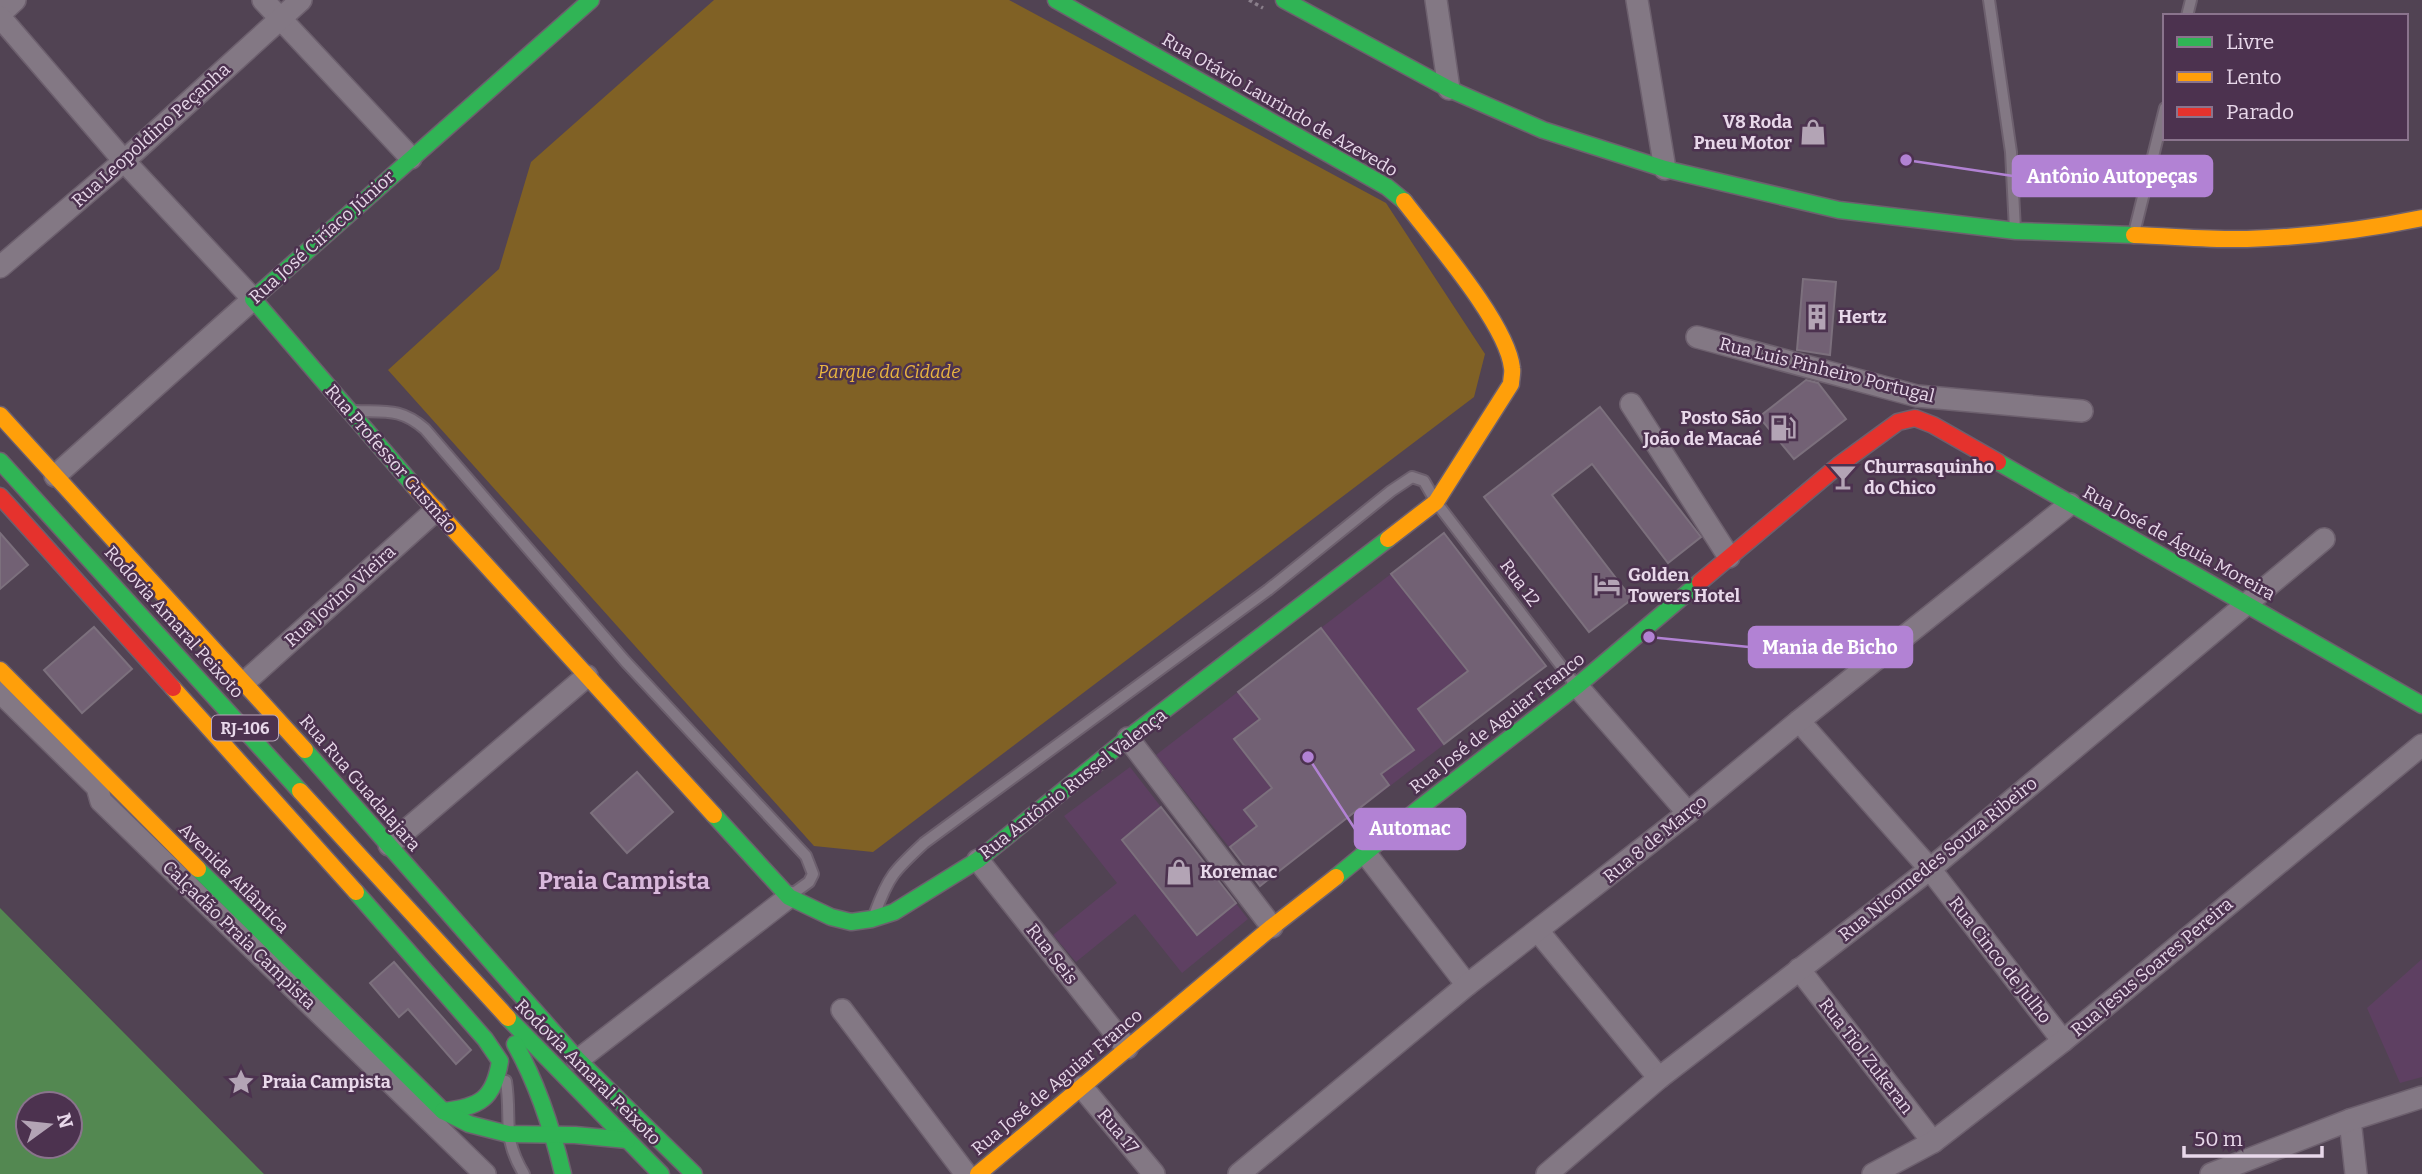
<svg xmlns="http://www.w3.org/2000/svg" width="2422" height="1174" font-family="Bitter,serif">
<rect width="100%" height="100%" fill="#514353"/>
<!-- built -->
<g fill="#5e4062">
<polygon points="1444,533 1546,666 1260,886 1156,755"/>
<polygon points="1130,767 1248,919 1182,973 1135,914 1076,962 1053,935 1117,883 1064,816"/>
<polygon points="2422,959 2422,1077 2400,1083 2367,1008"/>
</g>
<!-- green -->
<polygon fill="#806125" points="714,0 1009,0 1386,203 1485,354 1474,397 873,852 814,846 388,370 499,269 531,162"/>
<!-- water -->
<path fill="#538851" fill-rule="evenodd" d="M0,908L264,1174H0ZM28,1104H70V1146H28Z"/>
<!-- building -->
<g fill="#726174" stroke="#7c707d" stroke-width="2">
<polygon points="1803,279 1836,282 1830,355 1797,350"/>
<polygon points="1806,380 1818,383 1846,419 1794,459 1759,417"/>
<polygon points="1600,407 1701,537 1668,563 1592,464 1552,495 1632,599 1589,632 1484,497"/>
<polygon points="0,533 28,565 0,589"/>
<polygon points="1444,533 1546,666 1444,744 1418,709 1468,671 1391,574"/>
<polygon points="94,627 132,669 82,713 44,670"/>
<polygon points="1321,628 1414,750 1381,774 1389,785 1260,886 1230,847 1257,826 1244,810 1272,788 1234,739 1260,719 1238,692"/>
<polygon points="637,772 673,812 627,853 591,813"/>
<polygon points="1161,807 1236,903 1197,935 1122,840"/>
<polygon points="394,962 471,1050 456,1064 408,1009 399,1017 370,983"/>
</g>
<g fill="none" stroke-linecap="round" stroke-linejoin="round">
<!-- lane casing -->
<g stroke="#6d606e" stroke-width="14">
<g id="lane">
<polyline points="1989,0 2011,152 2015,230"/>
<polyline points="2187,16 2191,0"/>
<polyline points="2134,233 2165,108"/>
<path d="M355,411C386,412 401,408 425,429L625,661L806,856L813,874L809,882L791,895"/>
<path d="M875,913C889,875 895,870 924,843L1268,590L1391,491L1412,477L1424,481L1436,502L1575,684"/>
<path d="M506,1081C512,1120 501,1136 524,1174"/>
</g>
</g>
<!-- street casing -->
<g stroke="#6d606e" stroke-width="24">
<g id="street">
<polyline points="263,0 411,158"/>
<polyline points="1436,0 1449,89"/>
<polyline points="1637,0 1665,169"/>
<polyline points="0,14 15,0"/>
<polyline points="0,17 124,161 253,299 55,476"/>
<polyline points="0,267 124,161 301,0"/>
<polyline points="1697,337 1917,396 2082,411"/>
<polyline points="1631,404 1729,557"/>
<polyline points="245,682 435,511"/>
<polyline points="1577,686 1688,813"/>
<polyline points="0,692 97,787 101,801 485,1174"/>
<polyline points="1799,721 1930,869 2063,1041"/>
<polyline points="1128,738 1272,927"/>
<polyline points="389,845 587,676"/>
<polyline points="1366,854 1467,985"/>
<polyline points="978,860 1127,1048"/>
<polyline points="1538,931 1659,1078"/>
<polyline points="1799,969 1933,1142"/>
<polyline points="842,1010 966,1174"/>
<polyline points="578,1060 789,897"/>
<polyline points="1082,1087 1154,1174"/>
<polyline points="2350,1120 2356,1174"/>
<polyline points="1239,1174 1467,985 1688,813 1799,721 2070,504"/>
<polyline points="1547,1174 1659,1078 1930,869 2324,539"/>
<polyline points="1873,1174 1933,1142 2063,1041 2422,745"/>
<polyline points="2211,1174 2350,1120 2422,1097"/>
</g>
</g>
<!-- fast casing -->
<g stroke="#6d606e" stroke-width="19">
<g id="fast">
<polyline points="1056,0 1387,187 1404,201"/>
<polyline points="1284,0 1449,89 1543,130 1665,169 1839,210 2016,231 2134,235"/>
<polyline points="0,461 300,791"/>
<polyline points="1998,462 2422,705"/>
<polyline points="414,486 253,299 591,0"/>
<polyline points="305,750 578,1060 694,1174"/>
<polyline points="714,815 789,897 831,917 851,922 872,919 894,912 978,860 1128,738 1388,539"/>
<path d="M198,869L443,1111C480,1107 494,1099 500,1061L485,1039L356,892"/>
<polyline points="1336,877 1421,807 1577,686 1700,582"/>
<polyline points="508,1018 661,1174"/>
<path d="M515,1044C538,1085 552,1128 563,1174"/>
<polyline points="443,1111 469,1124 508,1134 575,1135 627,1140"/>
</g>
</g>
<!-- slow casing -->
<g stroke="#6d606e" stroke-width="19">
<g id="slow">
<path d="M2134,235C2171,236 2209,240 2247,239C2306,237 2364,230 2422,218"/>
<polyline points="0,415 305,750"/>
<polyline points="414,486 714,815"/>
<path d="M1388,539L1436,502L1511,384C1511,379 1513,373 1512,368C1507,323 1432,238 1404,201"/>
<polyline points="0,670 198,869"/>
<polyline points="173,688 356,892"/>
<polyline points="300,791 508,1018"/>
<polyline points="978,1174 1272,927 1336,877"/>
</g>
</g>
<!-- jam casing -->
<g stroke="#6d606e" stroke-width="19">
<g id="jam">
<polyline points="0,496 173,688"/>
<polyline points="1700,582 1839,465 1898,422 1915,418 1933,425 1998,462"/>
</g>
</g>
<!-- path -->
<polyline stroke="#8a7f8b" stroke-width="3.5" stroke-dasharray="3.5 3.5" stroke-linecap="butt" points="1249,0 1263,8"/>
<!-- lane -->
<use href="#lane" stroke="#837884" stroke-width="10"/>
<!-- street -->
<use href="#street" stroke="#837884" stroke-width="21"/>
<!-- fast -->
<use href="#fast" stroke="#30b455" stroke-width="16"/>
<!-- slow -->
<use href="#slow" stroke="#ff9f0a" stroke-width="16"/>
<!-- jam -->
<use href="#jam" stroke="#e5322d" stroke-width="16"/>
</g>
<!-- icons -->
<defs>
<g id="shop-bare" transform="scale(2.1)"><path d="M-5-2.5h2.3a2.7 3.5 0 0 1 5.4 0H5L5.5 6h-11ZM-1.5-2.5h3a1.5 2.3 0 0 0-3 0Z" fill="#b3a4b5" stroke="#4c324f" stroke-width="2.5" paint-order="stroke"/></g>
<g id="building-bare" transform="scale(2.1)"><path d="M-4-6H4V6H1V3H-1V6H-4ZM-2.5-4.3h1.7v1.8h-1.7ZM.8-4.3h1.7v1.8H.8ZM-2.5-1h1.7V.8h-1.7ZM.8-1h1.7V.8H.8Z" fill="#b3a4b5" stroke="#4c324f" stroke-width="2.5" paint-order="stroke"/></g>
<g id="fuel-bare" transform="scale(2.1)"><path d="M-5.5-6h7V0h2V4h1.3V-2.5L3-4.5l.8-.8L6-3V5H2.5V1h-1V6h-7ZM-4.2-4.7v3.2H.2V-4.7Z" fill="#b3a4b5" stroke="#4c324f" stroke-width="2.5" paint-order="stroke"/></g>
<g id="bar-bare" transform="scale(2.1)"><path d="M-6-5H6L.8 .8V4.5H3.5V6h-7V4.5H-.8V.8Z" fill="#b3a4b5" stroke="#4c324f" stroke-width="2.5" paint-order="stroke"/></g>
<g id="hotel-bare" transform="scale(2.1)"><path d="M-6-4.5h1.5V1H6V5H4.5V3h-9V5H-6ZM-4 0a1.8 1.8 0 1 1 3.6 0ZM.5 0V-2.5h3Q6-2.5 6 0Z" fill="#b3a4b5" stroke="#4c324f" stroke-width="2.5" paint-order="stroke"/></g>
<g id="sight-bare" transform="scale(2.1)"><path d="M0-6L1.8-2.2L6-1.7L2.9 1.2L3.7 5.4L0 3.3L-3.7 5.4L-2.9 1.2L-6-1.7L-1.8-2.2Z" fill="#b3a4b5" stroke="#4c324f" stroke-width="2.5" paint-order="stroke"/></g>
</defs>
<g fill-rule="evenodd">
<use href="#shop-bare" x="1813" y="132"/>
<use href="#building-bare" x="1817" y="317"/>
<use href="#fuel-bare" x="1783" y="428"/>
<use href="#bar-bare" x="1843" y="477"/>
<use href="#hotel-bare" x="1607" y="585"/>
<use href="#shop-bare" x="1179" y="872"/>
<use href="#sight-bare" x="241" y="1082"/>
</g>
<g text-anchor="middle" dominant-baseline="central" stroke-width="5" stroke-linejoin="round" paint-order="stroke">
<!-- shield labels -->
<rect fill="#4c324f" stroke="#b9a6bc" stroke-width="2" x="212" y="715.5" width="66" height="25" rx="5"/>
<g font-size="16" font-weight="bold" fill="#e8d8ea">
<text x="245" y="728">RJ-106</text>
</g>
<!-- street labels -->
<g font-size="18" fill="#e8d8ea" stroke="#4c324f">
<text transform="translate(1280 105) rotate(30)">Rua Otávio Laurindo de Azevedo</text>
<text transform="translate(151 135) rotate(-42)">Rua Leopoldino Peçanha</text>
<text transform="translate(322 237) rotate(-42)">Rua José Ciríaco Júnior</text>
<text transform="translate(1827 370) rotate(14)">Rua Luis Pinheiro Portugal</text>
<text transform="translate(391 459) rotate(49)">Rua Professor Gusmão</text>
<text transform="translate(2179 543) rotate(29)">Rua José de Águia Moreira</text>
<text transform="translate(1520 583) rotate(53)">Rua 12</text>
<text transform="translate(340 596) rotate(-42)">Rua Jovino Vieira</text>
<text transform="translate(174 622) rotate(48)">Rodovia Amaral Peixoto</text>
<text transform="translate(1497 723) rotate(-38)">Rua José de Aguiar Franco</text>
<text transform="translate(360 783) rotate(49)">Rua Rua Guadalajara</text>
<text transform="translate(1073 784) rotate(-38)">Rua Antônio Russel Valença</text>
<text transform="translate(1655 839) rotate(-39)">Rua 8 de Março</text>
<text transform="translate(1938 859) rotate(-39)">Rua Nicomedes Souza Ribeiro</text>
<text transform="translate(234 878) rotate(45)">Avenida Atlântica</text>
<text transform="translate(239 935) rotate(44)">Calçadão Praia Campista</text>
<text transform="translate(1052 954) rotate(52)">Rua Seis</text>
<text transform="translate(2000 960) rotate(52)">Rua Cinco de Julho</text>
<text transform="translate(2152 967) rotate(-40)">Rua Jesus Soares Pereira</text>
<text transform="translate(1866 1056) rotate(52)">Rua Tiol Zukeran</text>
<text transform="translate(588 1072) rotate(45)">Rodovia Amaral Peixoto</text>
<text transform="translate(1057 1082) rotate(-40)">Rua José de Aguiar Franco</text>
<text transform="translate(1118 1131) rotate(50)">Rua 17</text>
</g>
<!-- poi labels -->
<g font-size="18" font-weight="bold" fill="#e8d8ea" stroke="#4c324f" text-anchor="start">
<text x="1792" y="122" text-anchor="end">V8 Roda<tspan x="1792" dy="21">Pneu Motor</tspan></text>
<text x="1838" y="317">Hertz</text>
<text x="1762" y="418" text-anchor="end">Posto São<tspan x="1762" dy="21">João de Macaé</tspan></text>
<text x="1864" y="467">Churrasquinho<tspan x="1864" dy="21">do Chico</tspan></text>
<text x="1628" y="575">Golden<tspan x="1628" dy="21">Towers Hotel</tspan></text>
<text x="1200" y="872">Koremac</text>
<text x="262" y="1082">Praia Campista</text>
</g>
<!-- park labels -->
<g font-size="18" font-style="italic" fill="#eab540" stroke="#4c324f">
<text x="889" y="372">Parque da Cidade</text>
</g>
<!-- district labels -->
<g font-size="24" font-weight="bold" fill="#d9b9dc" stroke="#4c324f">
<text x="624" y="881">Praia Campista</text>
</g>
</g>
<!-- callouts -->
<path fill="none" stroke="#b282d4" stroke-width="2.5" d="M1906 160L2013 176M1649 637L1749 647M1308 757L1355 829"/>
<g fill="#b282d4" stroke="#4c324f" stroke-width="2.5">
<circle cx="1906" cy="160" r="7"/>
<circle cx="1649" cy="637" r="7"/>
<circle cx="1308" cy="757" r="7"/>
</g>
<g fill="#b282d4" stroke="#b282d4" stroke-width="2.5">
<rect x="2013" y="156" width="199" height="40" rx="7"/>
<rect x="1749" y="627" width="163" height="40" rx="7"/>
<rect x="1355" y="809" width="110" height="40" rx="7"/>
</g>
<g font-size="19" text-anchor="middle" font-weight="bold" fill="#fff">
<text x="2112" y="183">Antônio Autopeças</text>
<text x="1830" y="654">Mania de Bicho</text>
<text x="1410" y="835">Automac</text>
</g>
<!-- legend -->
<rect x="2163" y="14" width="245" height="126" fill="#4c324f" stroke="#8a748d" stroke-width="2"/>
<rect x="2177" y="37" width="35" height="10" fill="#30b455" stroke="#8a748d" stroke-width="2"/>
<text x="2226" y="49" font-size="21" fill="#e8d8ea">Livre</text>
<rect x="2177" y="72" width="35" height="10" fill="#ff9f0a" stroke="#8a748d" stroke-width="2"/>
<text x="2226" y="84" font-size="21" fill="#e8d8ea">Lento</text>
<rect x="2177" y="107" width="35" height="10" fill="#e5322d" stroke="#8a748d" stroke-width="2"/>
<text x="2226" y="119" font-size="21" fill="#e8d8ea">Parado</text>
<!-- north arrow -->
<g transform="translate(49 1125) rotate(75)"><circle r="33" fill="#4c324f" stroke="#8a748d" stroke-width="2"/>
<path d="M0-5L12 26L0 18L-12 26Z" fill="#b3a4b5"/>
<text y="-10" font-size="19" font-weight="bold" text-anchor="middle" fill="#e8d8ea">N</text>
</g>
<!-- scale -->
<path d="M2184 1146v10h138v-10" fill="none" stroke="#e8d8ea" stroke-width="3.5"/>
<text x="2194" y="1146" font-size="21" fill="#e8d8ea" stroke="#4c324f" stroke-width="5" paint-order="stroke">50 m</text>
</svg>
